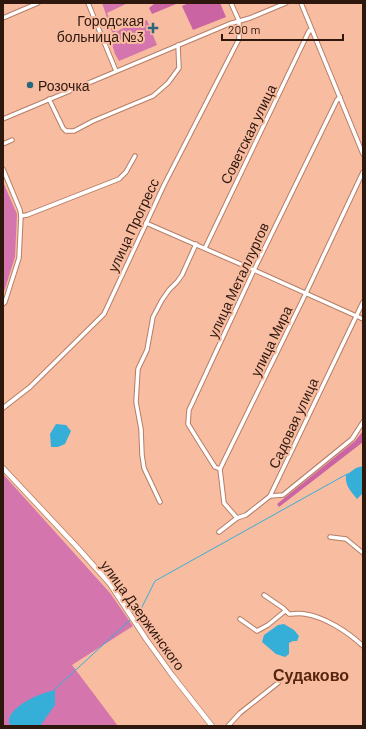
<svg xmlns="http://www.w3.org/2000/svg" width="366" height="729" font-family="Barlow,sans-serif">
<rect width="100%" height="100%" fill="#f8bca1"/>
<!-- green -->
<g fill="#d476ad">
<polygon points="102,3 128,3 107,13 116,32 121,29 147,20 157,45 119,61 115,54 110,38 112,32"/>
<polygon points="3,182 17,214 15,257 3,295"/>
<polygon points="3,474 110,593 133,626 72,665 118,726 3,726"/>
</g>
<!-- forest -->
<g fill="#cb64a2">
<polygon points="155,3 178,3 176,4 152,14 149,8"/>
<polygon points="189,3 220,3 226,17 193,30 182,6"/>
<polygon points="363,431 363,442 279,507 277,504 355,441"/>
</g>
<!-- water -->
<g fill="#36afd8">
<polygon points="56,424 66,425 71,431 65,444 58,447 51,447 50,434"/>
<path d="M363,466V493L357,499C350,490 345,486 346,475L356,468Z"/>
<polygon points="284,624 294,630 299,636 297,641 293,641 289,643 289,654 285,657 276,654 262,642 264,635 278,625"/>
<path d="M55,690V705L40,726H12L9,723C9,720 9,718 10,716C17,703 41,693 55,690Z"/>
</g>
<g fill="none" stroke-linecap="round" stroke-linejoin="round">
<!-- stream -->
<g stroke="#36afd8" stroke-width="1">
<polyline points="141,609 155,581 347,474"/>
<polyline points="54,690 130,620"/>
</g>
<!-- street casing -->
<g stroke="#b57e65" stroke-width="5.5">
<g id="street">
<polyline points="88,3 116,71"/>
<polyline points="301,3 363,154"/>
<polyline points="3,18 38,3"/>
<polyline points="49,99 63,128 66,131 74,131 93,121 153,96 168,83 179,68 178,45"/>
<polyline points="3,119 229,24 250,18 286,3"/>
<polyline points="3,144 12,140"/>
<polyline points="3,169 20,210 21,216 19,258 5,302 3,304"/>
<polyline points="21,216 27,215 119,179 126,172 135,156"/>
<polyline points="146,223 254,270 363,319"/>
<polyline points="205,248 309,31 312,30"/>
<polyline points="3,408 30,387 104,314 164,185 239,39 239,21 231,3"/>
<polyline points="220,469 215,467 201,445 188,424 189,410 254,270 337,100 340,97"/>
<polyline points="270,496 283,495 352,439 363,422"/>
<polyline points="160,502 144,468 142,455 141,429 136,402 138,369 147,350 153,317 162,300 169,290 177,282 182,275 196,244"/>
<polyline points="237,518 224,503 220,469 306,293 363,172"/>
<polyline points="219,532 237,518 246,515 270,496 363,302"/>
<polyline points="330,537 346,539 363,553"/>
<path d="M264,595L283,608L289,614C294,614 300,613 305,614C325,617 348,632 363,646"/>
<polyline points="240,619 257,631 268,625 285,611"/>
<polyline points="228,726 240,713 278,683"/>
</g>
</g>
<!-- secondary casing -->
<g stroke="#b57e65" stroke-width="6">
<polyline id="secondary" points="3,468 77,547 110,584 146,639 172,675 212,726"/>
</g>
<!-- street -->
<use href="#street" stroke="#fff" stroke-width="3.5"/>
<!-- secondary -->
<use href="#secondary" stroke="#fff" stroke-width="4.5"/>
</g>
<!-- markers -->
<g fill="#29677d" stroke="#f8bca1" stroke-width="1.5">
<path d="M151 22h4v4h4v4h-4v4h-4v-4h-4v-4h4z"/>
<circle cx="30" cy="85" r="4"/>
</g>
<g text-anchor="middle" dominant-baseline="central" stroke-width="4" stroke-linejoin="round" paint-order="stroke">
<!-- poi labels -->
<g font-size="14" fill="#2e180e" stroke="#f8bca1" text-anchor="end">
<text x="144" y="20">Городская<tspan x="144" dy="16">больница №3</tspan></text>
<text x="38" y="85" text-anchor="start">Розочка</text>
</g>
<!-- street labels -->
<g font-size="14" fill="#2e180e" stroke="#f8bca1">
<text transform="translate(248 134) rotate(-64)">Советская улица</text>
<text transform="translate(133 225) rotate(-65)">улица Прогресс</text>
<text transform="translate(238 280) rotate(-65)">улица Металлургов</text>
<text transform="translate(271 341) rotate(-64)">улица Мира</text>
<text transform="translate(293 423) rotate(-65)">Садовая улица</text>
<text transform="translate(143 615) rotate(54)">улица Дзержинского</text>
</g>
<!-- quarter labels -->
<g font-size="16" font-weight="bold" fill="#55250d" stroke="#f8bca1">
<text x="311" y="674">Судаково</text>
</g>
</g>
<!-- border -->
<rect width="366" height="729" fill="none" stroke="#2e180e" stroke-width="8"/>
<!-- scale -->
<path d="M222 34v6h121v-6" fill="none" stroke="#2e180e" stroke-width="2"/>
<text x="228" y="34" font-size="12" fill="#2e180e" stroke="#f8bca1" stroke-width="3" paint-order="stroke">200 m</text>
</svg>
